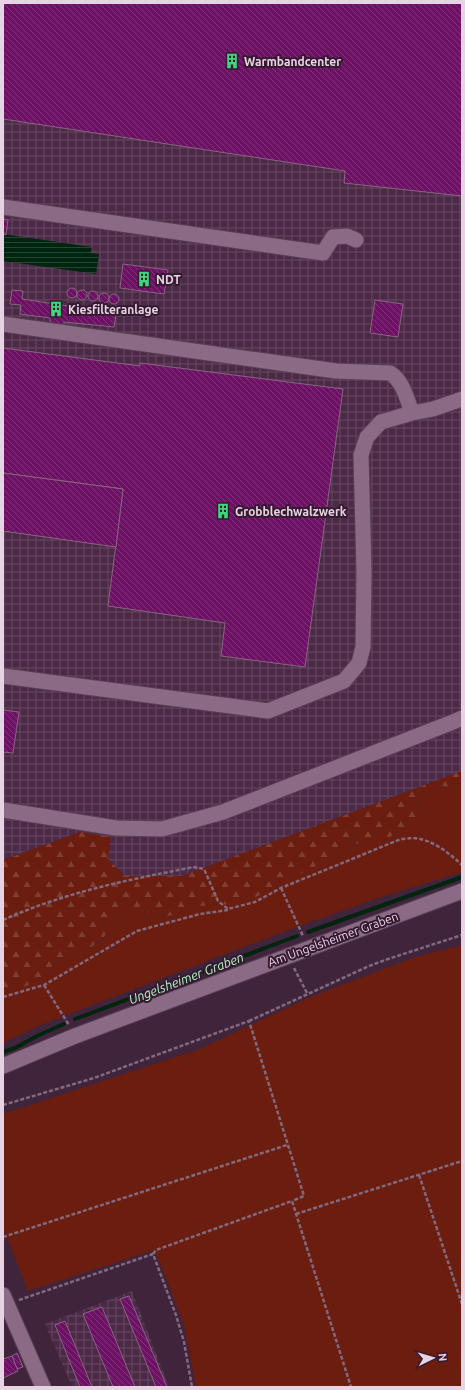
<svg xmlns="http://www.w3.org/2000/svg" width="465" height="1390" font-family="Ubuntu,sans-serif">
<defs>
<pattern id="industrial-grid" width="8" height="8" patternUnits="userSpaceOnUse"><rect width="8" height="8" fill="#4c2a47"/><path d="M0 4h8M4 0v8" fill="none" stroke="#664861"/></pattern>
<pattern id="forest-firs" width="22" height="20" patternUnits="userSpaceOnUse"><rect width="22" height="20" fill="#6b1d0f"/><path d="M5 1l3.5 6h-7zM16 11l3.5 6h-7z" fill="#803d32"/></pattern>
<pattern id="water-rules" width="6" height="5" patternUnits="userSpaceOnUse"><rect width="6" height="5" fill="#00250e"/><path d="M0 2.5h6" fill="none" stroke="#254431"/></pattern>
<pattern id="building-back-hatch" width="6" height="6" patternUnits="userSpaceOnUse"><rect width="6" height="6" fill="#6d1164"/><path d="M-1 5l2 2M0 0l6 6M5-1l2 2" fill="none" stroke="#82337a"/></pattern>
</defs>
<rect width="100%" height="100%" fill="#40243c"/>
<!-- industrial -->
<g fill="url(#industrial-grid)">
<polygon points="3,3 462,3 462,771 182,876 125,876 80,832 3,860"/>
<polygon points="132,1291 169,1387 72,1387 45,1324"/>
</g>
<!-- green -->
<g fill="#6b1d0f">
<path d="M440,786L462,787V872L379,898L294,928L43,1024L3,1043V990L20,989L46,976L52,967L68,954L88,949L103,940L111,923L120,913L132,911L147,912L161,917L173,915L198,906L213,904L329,859C344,840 345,841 368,847L417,820L420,793Z"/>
<polygon points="462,945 462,1387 196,1387 184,1325 155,1250 28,1291 3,1227 3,1114 200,1049 308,998 415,957"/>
</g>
<!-- forest -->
<polygon fill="url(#forest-firs)" points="462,771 462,787 440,786 420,793 417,820 411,827 368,847 351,842 340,846 329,859 250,900 232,904 198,906 173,915 161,917 147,912 132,911 120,913 111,923 103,939 88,949 68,954 52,967 46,976 20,989 3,990 3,860 80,832 111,837 108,859 125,876 182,876"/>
<!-- water -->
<polygon fill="url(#water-rules)" points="3,234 92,247 91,253 99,254 96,274 3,261"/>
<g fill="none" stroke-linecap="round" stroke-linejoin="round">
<!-- stream -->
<g stroke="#00250e" stroke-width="4">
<polyline points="308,932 462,877"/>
<polyline points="75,1019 297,936"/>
<polyline points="3,1052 15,1048 37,1036 64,1024"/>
</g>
</g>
<!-- building -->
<g fill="url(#building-back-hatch)" stroke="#866680">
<polygon points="3,3 462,3 462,196 344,183 345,171 3,119"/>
<polygon points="3,219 8,220 6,235 3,234"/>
<polygon points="123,264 168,270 164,294 120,288"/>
<circle cx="72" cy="293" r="5"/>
<polygon points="12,290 23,291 22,299 101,311 102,306 117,308 114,327 64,322 64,325 50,323 50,318 20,314 21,305 10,304"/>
<circle cx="82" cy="295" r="5"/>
<circle cx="93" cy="296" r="5"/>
<circle cx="104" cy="298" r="5"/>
<circle cx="114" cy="299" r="5"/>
<polygon points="375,300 403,304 398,337 370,333"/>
<polygon points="3,348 140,366 140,363 343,389 305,667 221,656 225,623 108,606 123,489 3,473"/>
<polygon points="3,473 123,489 116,547 3,531"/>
<polygon points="3,710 19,712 13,753 3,752"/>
<polygon points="129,1296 167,1387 156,1387 120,1299"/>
<polygon points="102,1307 135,1387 113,1387 83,1314"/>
<polygon points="65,1321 92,1387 80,1387 55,1325"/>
<polygon points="17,1353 23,1367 17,1369 12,1356"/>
<polygon points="12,1356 18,1371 3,1378 3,1359"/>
</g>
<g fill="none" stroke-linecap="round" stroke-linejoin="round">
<!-- minor casing -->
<g stroke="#584054" stroke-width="17">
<g id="minor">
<polyline points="3,207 323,253 333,237 347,236 356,240"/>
<path d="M3,324L336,371L390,373C403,381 407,399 412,413"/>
<polyline points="3,676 268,711 344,681 359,663 363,647 364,571 361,455 367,437 381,422 412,413 433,409 462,399"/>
<polyline points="3,810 116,828 162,829 223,812 453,722 462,718"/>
<polyline points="3,1066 75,1036 462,891"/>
<polyline points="3,1295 43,1387"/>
</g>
</g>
<!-- path -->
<g stroke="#826a7e" stroke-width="2.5" stroke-dasharray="4 2" stroke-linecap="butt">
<polyline points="281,888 303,936"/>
<path d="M3,920C66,892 127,880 194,867L204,869L218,901L228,909L255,902L281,888L401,839C405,839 409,838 413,838C432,839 449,853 462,865"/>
<polyline points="294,968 307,993"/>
<polyline points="44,985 69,1025"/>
<polyline points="3,997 44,985 137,931 200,914 228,910"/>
<polyline points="249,1021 369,966 388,959 462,935"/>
<polyline points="3,1105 94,1078 249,1021 304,1196 292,1201"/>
<polyline points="419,1175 462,1304"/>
<polyline points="296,1214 462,1161"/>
<polyline points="3,1237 287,1145"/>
<polyline points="153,1254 156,1250 292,1201 351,1387"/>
<polyline points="19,1300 153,1254 176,1315 184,1342 192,1387"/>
</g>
<!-- minor -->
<use href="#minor" stroke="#8a6a84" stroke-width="15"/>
</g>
<!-- icons -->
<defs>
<g id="building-bare" transform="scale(1.2)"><path d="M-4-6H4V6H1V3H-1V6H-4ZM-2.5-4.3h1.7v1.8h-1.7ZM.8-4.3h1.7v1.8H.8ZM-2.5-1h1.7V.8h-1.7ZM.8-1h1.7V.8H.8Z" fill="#3fd77d" stroke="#351a31" stroke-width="2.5" paint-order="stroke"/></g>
</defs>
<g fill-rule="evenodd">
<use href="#building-bare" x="232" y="61"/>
<use href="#building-bare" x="144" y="279"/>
<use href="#building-bare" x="56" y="309"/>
<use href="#building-bare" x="223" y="511"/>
</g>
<g text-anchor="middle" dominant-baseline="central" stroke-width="4" stroke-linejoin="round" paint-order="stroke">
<!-- poi labels -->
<g font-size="12" font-weight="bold" fill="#e7d4e3" stroke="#351a31" text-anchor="start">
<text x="244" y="61">Warmbandcenter</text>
<text x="156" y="279">NDT</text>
<text x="68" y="309">Kiesfilteranlage</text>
<text x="235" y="511">Grobblechwalzwerk</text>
</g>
<!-- street labels -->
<g font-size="12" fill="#e7d4e3" stroke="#351a31">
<text transform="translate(333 939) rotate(-20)">Am Ungelsheimer Graben</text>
</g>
<!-- water labels -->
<g font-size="13" font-style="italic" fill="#abfac1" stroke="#351a31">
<text transform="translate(186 978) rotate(-21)">Ungelsheimer Graben</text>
</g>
</g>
<!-- border -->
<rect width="465" height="1390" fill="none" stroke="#e7d4e3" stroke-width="8"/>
<!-- north arrow -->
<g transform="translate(433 1358) rotate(85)" stroke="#351a31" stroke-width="3" paint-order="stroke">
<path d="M0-3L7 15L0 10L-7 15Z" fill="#e7d4e3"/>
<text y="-6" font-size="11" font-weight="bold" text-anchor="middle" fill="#e7d4e3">N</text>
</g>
</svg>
